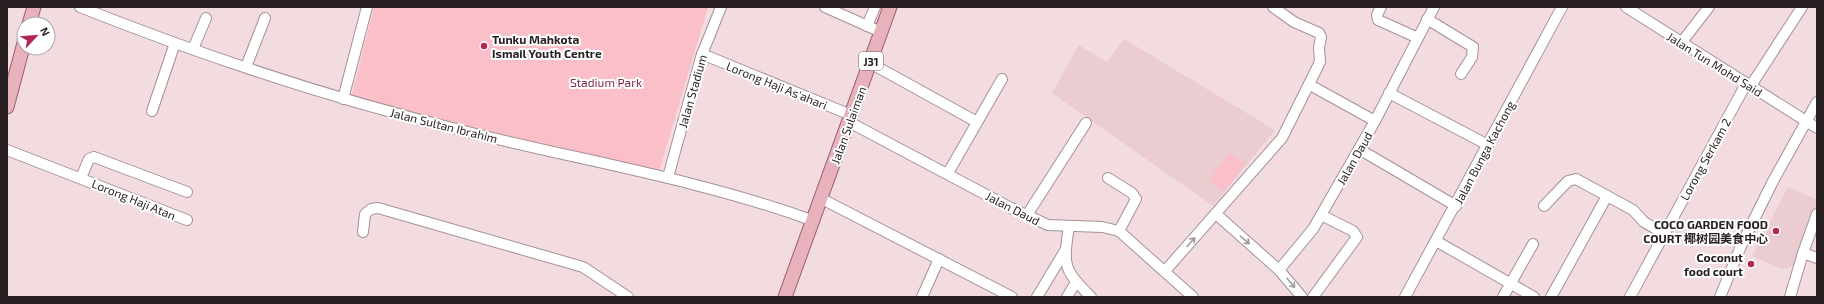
<svg xmlns="http://www.w3.org/2000/svg" width="1824" height="304" font-family="'Exo 2','Noto Sans SC',sans-serif">
<rect width="100%" height="100%" fill="#f2dcdf"/>
<!-- built -->
<g fill="#ebccd1">
<polygon points="1124,39 1275,130 1213,206 1052,93 1079,45 1107,62"/>
<polygon points="1788,187 1817,200 1817,204 1794,266 1782,269 1752,256"/>
</g>
<!-- green -->
<g fill="#fabfc9">
<polygon points="374,7 708,7 659,172 351,98"/>
<polygon points="1230,153 1245,165 1223,192 1209,180"/>
</g>
<g fill="none" stroke-linecap="round" stroke-linejoin="round">
<!-- minor casing -->
<g stroke="#a59194" stroke-width="12">
<g id="minor">
<path d="M80,7C206,57 336,100 468,132C584,161 702,180 814,221"/>
<polyline points="825,7 881,32"/>
<polyline points="1381,7 1377,15 1378,20 1418,38"/>
<polyline points="1626,7 1817,128"/>
<polyline points="1427,19 1473,47 1472,57 1461,74"/>
<polyline points="867,26 875,7"/>
<polyline points="1681,43 1709,7"/>
<polyline points="193,49 206,18"/>
<polyline points="702,54 851,115"/>
<polyline points="870,63 977,122"/>
<polyline points="246,67 265,18"/>
<polyline points="1310,85 1375,121"/>
<polyline points="1750,87 1802,7"/>
<polyline points="1389,93 1488,145"/>
<polyline points="343,99 367,7"/>
<polyline points="152,111 175,43"/>
<polyline points="849,122 1011,208 1048,225 1102,227 1119,231 1193,297"/>
<polyline points="1359,149 1456,206"/>
<polyline points="7,150 187,220"/>
<polyline points="948,173 1002,79"/>
<polyline points="668,177 701,57 721,7"/>
<polyline points="81,178 89,159 94,157 187,192"/>
<polyline points="1108,178 1132,193 1136,199 1119,231"/>
<polyline points="822,199 1012,297"/>
<polyline points="1544,206 1568,181 1576,179 1633,210 1644,222 1665,234"/>
<polyline points="1216,214 1279,270 1302,297"/>
<polyline points="1027,215 1086,123"/>
<path d="M1069,226C1063,266 1063,269 1091,297"/>
<polyline points="363,232 365,214 371,209 378,208 583,267 628,297"/>
<polyline points="1436,241 1534,297"/>
<polyline points="1803,253 1817,258"/>
<polyline points="1279,270 1313,229 1375,121 1434,7"/>
<polyline points="1165,271 1282,138 1320,62 1319,48 1321,37 1319,33 1294,22 1273,7"/>
<polyline points="922,297 939,259"/>
<polyline points="1037,297 1066,249"/>
<polyline points="1067,297 1076,282"/>
<polyline points="1313,297 1357,237 1353,231 1321,215"/>
<polyline points="1405,297 1562,7"/>
<polyline points="1503,297 1533,244"/>
<polyline points="1551,297 1607,196"/>
<polyline points="1630,297 1746,84"/>
<polyline points="1720,297 1741,246 1772,183 1817,102"/>
<polyline points="1790,297 1803,253 1817,214"/>
</g>
</g>
<!-- major casing -->
<g stroke="#9a5d69" stroke-width="15">
<g id="major">
<polyline points="29,24 34,7"/>
<polyline points="7,107 24,43"/>
<polyline points="785,297 890,7"/>
</g>
</g>
<!-- minor -->
<use href="#minor" stroke="#fff" stroke-width="10"/>
<!-- major -->
<use href="#major" stroke="#e8b2bd" stroke-width="13"/>
</g>
<!-- one-way arrows -->
<defs><path id="oneway-shaft" d="M-6 0H5M1.5-3L5.5 0L1.5 3" fill="none" stroke-width="1.6" stroke-linecap="round" stroke-linejoin="round"/></defs>
<g stroke="#9e9a9b">
<use href="#oneway-shaft" transform="translate(1245 240) rotate(41)"/>
<use href="#oneway-shaft" transform="translate(1191 242) rotate(-48)"/>
<use href="#oneway-shaft" transform="translate(1291 283) rotate(50)"/>
</g>
<!-- markers -->
<g fill="#b52655" stroke="#fff" stroke-width="1.5">
<circle cx="484" cy="46" r="4"/>
<circle cx="1776" cy="231" r="4"/>
<circle cx="1751" cy="264" r="4"/>
</g>
<g text-anchor="middle" dominant-baseline="central" stroke-width="4" stroke-linejoin="round" paint-order="stroke">
<!-- shield labels -->
<rect fill="#fff" stroke="#686263" stroke-width="1" x="859" y="52" width="24" height="18" rx="3"/>
<g font-size="11" font-weight="bold" fill="#271f20">
<text x="871" y="61">J31</text>
</g>
<!-- poi labels -->
<g font-size="12" font-weight="bold" fill="#271f20" stroke="#fff" text-anchor="end">
<text x="492" y="39" text-anchor="start">Tunku Mahkota<tspan x="492" dy="14">Ismail Youth Centre</tspan></text>
<text x="1768" y="224">COCO GARDEN FOOD<tspan x="1768" dy="14">COURT 椰树园美食中心</tspan></text>
<text x="1743" y="257">Coconut<tspan x="1743" dy="14">food court</tspan></text>
</g>
<!-- street labels -->
<g font-size="12" fill="#271f20" stroke="#fff">
<text transform="translate(1715 64) rotate(32)">Jalan Tun Mohd Said</text>
<text transform="translate(777 85) rotate(22)">Lorong Haji As'ahari</text>
<text transform="translate(692 91) rotate(-74)">Jalan Stadium</text>
<text transform="translate(444 125) rotate(14)">Jalan Sultan Ibrahim</text>
<text transform="translate(848 125) rotate(-70)">Jalan Sulaiman</text>
<text transform="translate(1484 152) rotate(-62)">Jalan Bunga Kachong</text>
<text transform="translate(1354 158) rotate(-60)">Jalan Daud</text>
<text transform="translate(1705 159) rotate(-61)">Lorong Serkam 2</text>
<text transform="translate(134 199) rotate(22)">Lorong Haji Atan</text>
<text transform="translate(1013 208) rotate(27)">Jalan Daud</text>
</g>
<!-- park labels -->
<g font-size="12" fill="#822841" stroke="#fff">
<text x="606" y="82">Stadium Park</text>
</g>
</g>
<!-- border -->
<rect width="1824" height="304" fill="none" stroke="#271f20" stroke-width="16"/>
<!-- north arrow -->
<g transform="translate(36 36) rotate(64)"><circle r="19" fill="#ffffff" stroke="#a9a5a6"/>
<path d="M0-3L7 15L0 10L-7 15Z" fill="#b52655"/>
<text y="-6" font-size="11" font-weight="bold" text-anchor="middle" fill="#271f20">N</text>
</g>
</svg>
